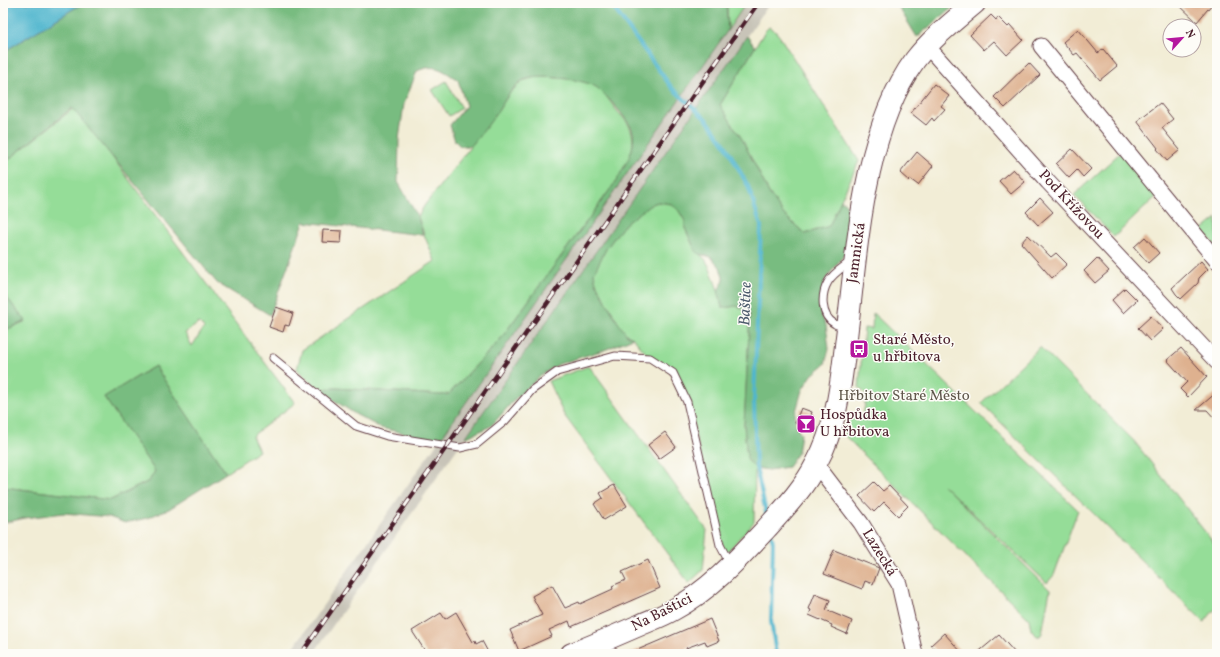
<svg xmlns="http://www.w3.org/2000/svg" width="1220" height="657" viewBox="0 0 1220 657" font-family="Vollkorn,serif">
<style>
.industrial{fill:#c8c4b8}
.green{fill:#95dd98;stroke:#707e62;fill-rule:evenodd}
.forest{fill:#78bc80;stroke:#616e56}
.water{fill:#4fb6ce;stroke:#4c6a7c}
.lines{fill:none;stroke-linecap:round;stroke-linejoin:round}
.stream{stroke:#4fb6ce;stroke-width:4}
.building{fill:#deb18f}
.service-casing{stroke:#633e45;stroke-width:9}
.minor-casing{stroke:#633e45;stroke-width:17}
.secondary-casing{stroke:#633e45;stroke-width:23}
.service{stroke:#fff;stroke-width:7}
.minor{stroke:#fff;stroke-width:15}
.secondary{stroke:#fff;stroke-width:21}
.rail-casing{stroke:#4a1f2b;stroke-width:4.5}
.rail{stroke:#fdfcf7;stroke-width:3;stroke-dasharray:9;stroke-linecap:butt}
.labels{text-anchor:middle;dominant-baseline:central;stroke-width:3;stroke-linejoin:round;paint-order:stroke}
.street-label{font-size:15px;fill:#4a1f2b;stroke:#fdfcf7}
.poi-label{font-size:15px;fill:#4a1f2b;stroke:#fdfcf7;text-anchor:start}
.park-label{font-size:15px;fill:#60584c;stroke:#fdfcf7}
.water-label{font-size:16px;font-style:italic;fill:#4c5b6c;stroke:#fdfcf7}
</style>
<rect width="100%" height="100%" fill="#fdfcf7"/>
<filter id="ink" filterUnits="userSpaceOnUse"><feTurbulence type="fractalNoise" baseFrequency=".025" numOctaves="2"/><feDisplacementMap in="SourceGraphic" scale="8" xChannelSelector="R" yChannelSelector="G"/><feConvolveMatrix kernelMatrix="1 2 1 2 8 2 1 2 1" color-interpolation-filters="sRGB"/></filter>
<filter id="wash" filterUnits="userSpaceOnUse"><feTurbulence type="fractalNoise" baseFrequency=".012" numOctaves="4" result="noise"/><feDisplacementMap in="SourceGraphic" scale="16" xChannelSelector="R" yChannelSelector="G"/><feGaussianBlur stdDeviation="0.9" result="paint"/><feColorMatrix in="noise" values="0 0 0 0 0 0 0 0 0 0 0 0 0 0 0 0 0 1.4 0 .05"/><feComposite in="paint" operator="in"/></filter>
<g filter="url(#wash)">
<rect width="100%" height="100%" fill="#f2edd6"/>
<path class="industrial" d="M746 3H770L313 654H289Z"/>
<path class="green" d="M726 3H746L728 30 727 4Z
M769 27 776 32 780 37 859 161 829 226 805 234 784 215 769 193 742 139 720 105 765 31Z
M536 77C550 77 587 79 598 88 607 95 611 104 618 112 630 124 635 132 632 150 631 158 621 172 617 180L499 341 449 394 441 395 336 388 317 389 297 369 302 350 435 261 425 237 418 217 424 206 496 114 509 94 522 81Z
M446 81 462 108 449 116 432 90Z
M75 107 295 403 252 436 259 451 226 473 155 366 104 397 155 471 149 481 111 500 3 487V331L26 321 3 293V164ZM199 323 204 328 192 346 185 333Z
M1122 151 1159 194 1114 237 1074 195Z
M658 202 672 204 679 211 685 221V228L695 250 705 259 709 266 718 290 722 308 737 306 750 313 744 426 747 459 755 468 754 522 725 554 687 402 673 373 650 358 633 338 627 335 621 328 596 283 594 273 598 263 606 249 617 234 626 223 637 214 652 204Z
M1217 218V248L1202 230Z
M873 313 1078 510 1054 575 1047 583 943 485 1050 590 1042 633 1040 636H1037L1031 630 1029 619 845 436V433L848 421 856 417 863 418 866 394 859 388 864 328 872 329Z
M1040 347 1134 441 1217 547V607L1204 622 981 403Z
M589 366 707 530 703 570 689 583 564 415 548 381Z"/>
<path class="forest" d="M83 3H726L728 30 439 441 381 428 355 414 317 389 336 388 441 395 449 394 499 341 617 180C625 164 638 147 632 129 629 121 603 91 596 87 584 79 535 73 522 81 510 88 503 105 495 115 488 126 479 136 471 146H460L455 141 450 125 466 106 458 80C442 70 436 63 417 71L404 104 399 139 398 182 418 217 423 235 304 222 270 315 217 283 72 108 3 164V52Z
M896 3H958L917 37Z
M747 36 755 47 720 105 742 139 769 193 784 215 805 234 829 226 841 200 845 203 853 217 850 247 825 280 821 304V315L826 325 829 349 825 364 812 375 802 390 795 415 797 427 801 434 798 453 788 467 769 470 755 468 747 459 744 425 750 313 737 306 722 308 718 290 724 281 720 267 711 257 699 254 695 250 685 228V221L679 211 672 204 658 202 652 204 626 223 617 234 606 249 594 273 596 283 617 321 627 335 633 338 607 349 559 364 543 374 517 397 491 426 465 438Z
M3 293 26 321 3 331Z
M155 366 226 473 169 509 147 518 125 523 109 517 64 513 25 518 3 523V487L111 500 149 481 155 471 104 397Z"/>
<path class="water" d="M3 3H83L3 52Z"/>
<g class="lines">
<path class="stream" d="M610 3 672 88 707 120 726 146 748 186 761 226 754 400 756 467 767 517
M771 533 773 542 771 621 776 654"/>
</g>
<g id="blocks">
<path class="building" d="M1177 3H1213L1197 22Z
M991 15 996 20 998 17 1008 27 1010 25 1023 40 1007 55 994 41 984 50 970 35Z
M1078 29 1098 53 1103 49 1117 66 1100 80 1077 53 1074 55 1063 42Z
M1029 63 1040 75 1005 108 994 97Z
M934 84 949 96 941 106 945 109 934 121 932 118 926 125 911 113Z
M1160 103 1173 119 1162 128 1180 150 1167 161 1157 149 1158 148 1137 121Z
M1072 149 1091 169 1083 177 1077 170 1069 178 1056 164Z
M917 152 933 166 918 185 910 179 909 181 900 173Z
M1013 169 1025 182 1011 194 999 181Z
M1040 198 1053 212 1038 225 1026 212Z
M323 230 342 231 341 243 322 242Z
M1028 235 1051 257 1056 253 1067 264 1052 278 1021 243Z
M1145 237 1159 253 1148 263 1134 247Z
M1097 258 1109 271 1095 283 1084 271Z
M1201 261 1208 269 1199 278 1198 283 1181 299 1176 294 1172 288Z
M1125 288 1137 300 1123 313 1112 300Z
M276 307 293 313 289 326 285 325 283 332 269 327Z
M1151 316 1163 329 1150 341 1138 328Z
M1181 348 1207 377 1188 397 1180 389 1187 382 1167 360Z
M1217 392V421L1207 410H1196Z
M801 408 812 412 811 415 813 416 808 429 795 423Z
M665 432 676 447 659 459 648 445Z
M874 482 883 491 889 486 908 506 898 516 884 502 874 512 859 496Z
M614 485 627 506 604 520 594 504 603 498 600 493Z
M834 550 879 568 873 584 865 581 862 589 824 574Z
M648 560 660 588 571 627 569 621 549 630 552 636 519 651 510 630 542 615 532 596 552 585 565 608 579 602 580 604 613 589 612 586 626 580 622 572Z
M815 594 830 600 826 610 852 621 847 634 831 627 832 625 809 615 811 610 809 609Z
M456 612 473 642 475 641 476 644 482 641 489 654H427L412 631 441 613 445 619Z
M710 619 719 641 707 646 705 641 686 648 687 650 679 654H628Z
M944 633 963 654H939L931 645Z
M999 635 1016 654H976Z"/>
</g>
</g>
<g filter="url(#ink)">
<use href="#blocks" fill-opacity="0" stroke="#633e45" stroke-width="1"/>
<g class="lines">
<defs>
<path id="service" d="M847 326C843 326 838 326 835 324 820 316 821 294 828 282 833 273 844 267 851 261
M273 358 356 426 387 436 460 448 477 444 505 421 532 390 557 372 615 356 650 358 673 373 687 402 720 545 730 564"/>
<path id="minor" d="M927 46 1048 182 1217 362
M1041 46 1217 261
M816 464 861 523 899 584 915 654"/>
<path id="secondary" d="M571 654C594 645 617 635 640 625 651 620 663 616 673 610 710 590 738 559 766 529 784 509 804 488 816 464 837 426 841 383 846 341 857 253 862 133 915 60 932 38 954 21 975 3"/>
</defs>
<use href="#service" class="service-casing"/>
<use href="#minor" class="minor-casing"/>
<use href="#secondary" class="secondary-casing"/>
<use href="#service" class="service"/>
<use href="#minor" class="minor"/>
<use href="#secondary" class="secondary"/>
<defs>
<path id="rail" d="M301 654 758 3"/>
</defs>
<use href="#rail" class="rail-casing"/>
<use href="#rail" class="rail"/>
</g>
</g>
<defs>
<symbol id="bus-square" viewBox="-11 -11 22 22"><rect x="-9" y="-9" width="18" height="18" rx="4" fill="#b5179e" stroke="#fdfcf7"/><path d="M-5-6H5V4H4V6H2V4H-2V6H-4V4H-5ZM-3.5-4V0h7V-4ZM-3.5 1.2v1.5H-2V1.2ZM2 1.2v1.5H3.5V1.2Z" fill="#fff"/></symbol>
<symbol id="bar-square" viewBox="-11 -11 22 22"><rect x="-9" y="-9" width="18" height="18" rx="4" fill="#b5179e" stroke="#fdfcf7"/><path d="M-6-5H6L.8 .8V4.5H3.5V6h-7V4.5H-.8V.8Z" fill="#fff"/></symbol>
</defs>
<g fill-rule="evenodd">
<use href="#bus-square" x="848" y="338" width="22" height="22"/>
<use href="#bar-square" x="795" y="413" width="22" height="22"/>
</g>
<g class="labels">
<g class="street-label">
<text transform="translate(1071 205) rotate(47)">Pod Křížovou</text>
<text transform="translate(857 253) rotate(-82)">Jamnická</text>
<text transform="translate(879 553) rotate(58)">Lazecká</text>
<text transform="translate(662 613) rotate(-27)">Na Baštici</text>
</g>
<g class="poi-label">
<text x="873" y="340">Staré Město,<tspan x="873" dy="17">u hřbitova</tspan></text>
<text x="820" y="415">Hospůdka<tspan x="820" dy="17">U hřbitova</tspan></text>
</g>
<g class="park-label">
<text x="904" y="396">Hřbitov Staré Město</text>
</g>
<g class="water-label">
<text transform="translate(746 304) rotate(-88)">Baštice</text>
</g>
</g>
<rect width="1220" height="657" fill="none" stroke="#fdfcf7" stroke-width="16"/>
<g transform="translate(1182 38) rotate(63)"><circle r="19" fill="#fdfcf7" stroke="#b5a4a5"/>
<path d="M0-3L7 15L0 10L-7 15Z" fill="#b5179e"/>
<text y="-6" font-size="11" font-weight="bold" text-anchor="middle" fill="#4a1f2b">N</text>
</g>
</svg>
